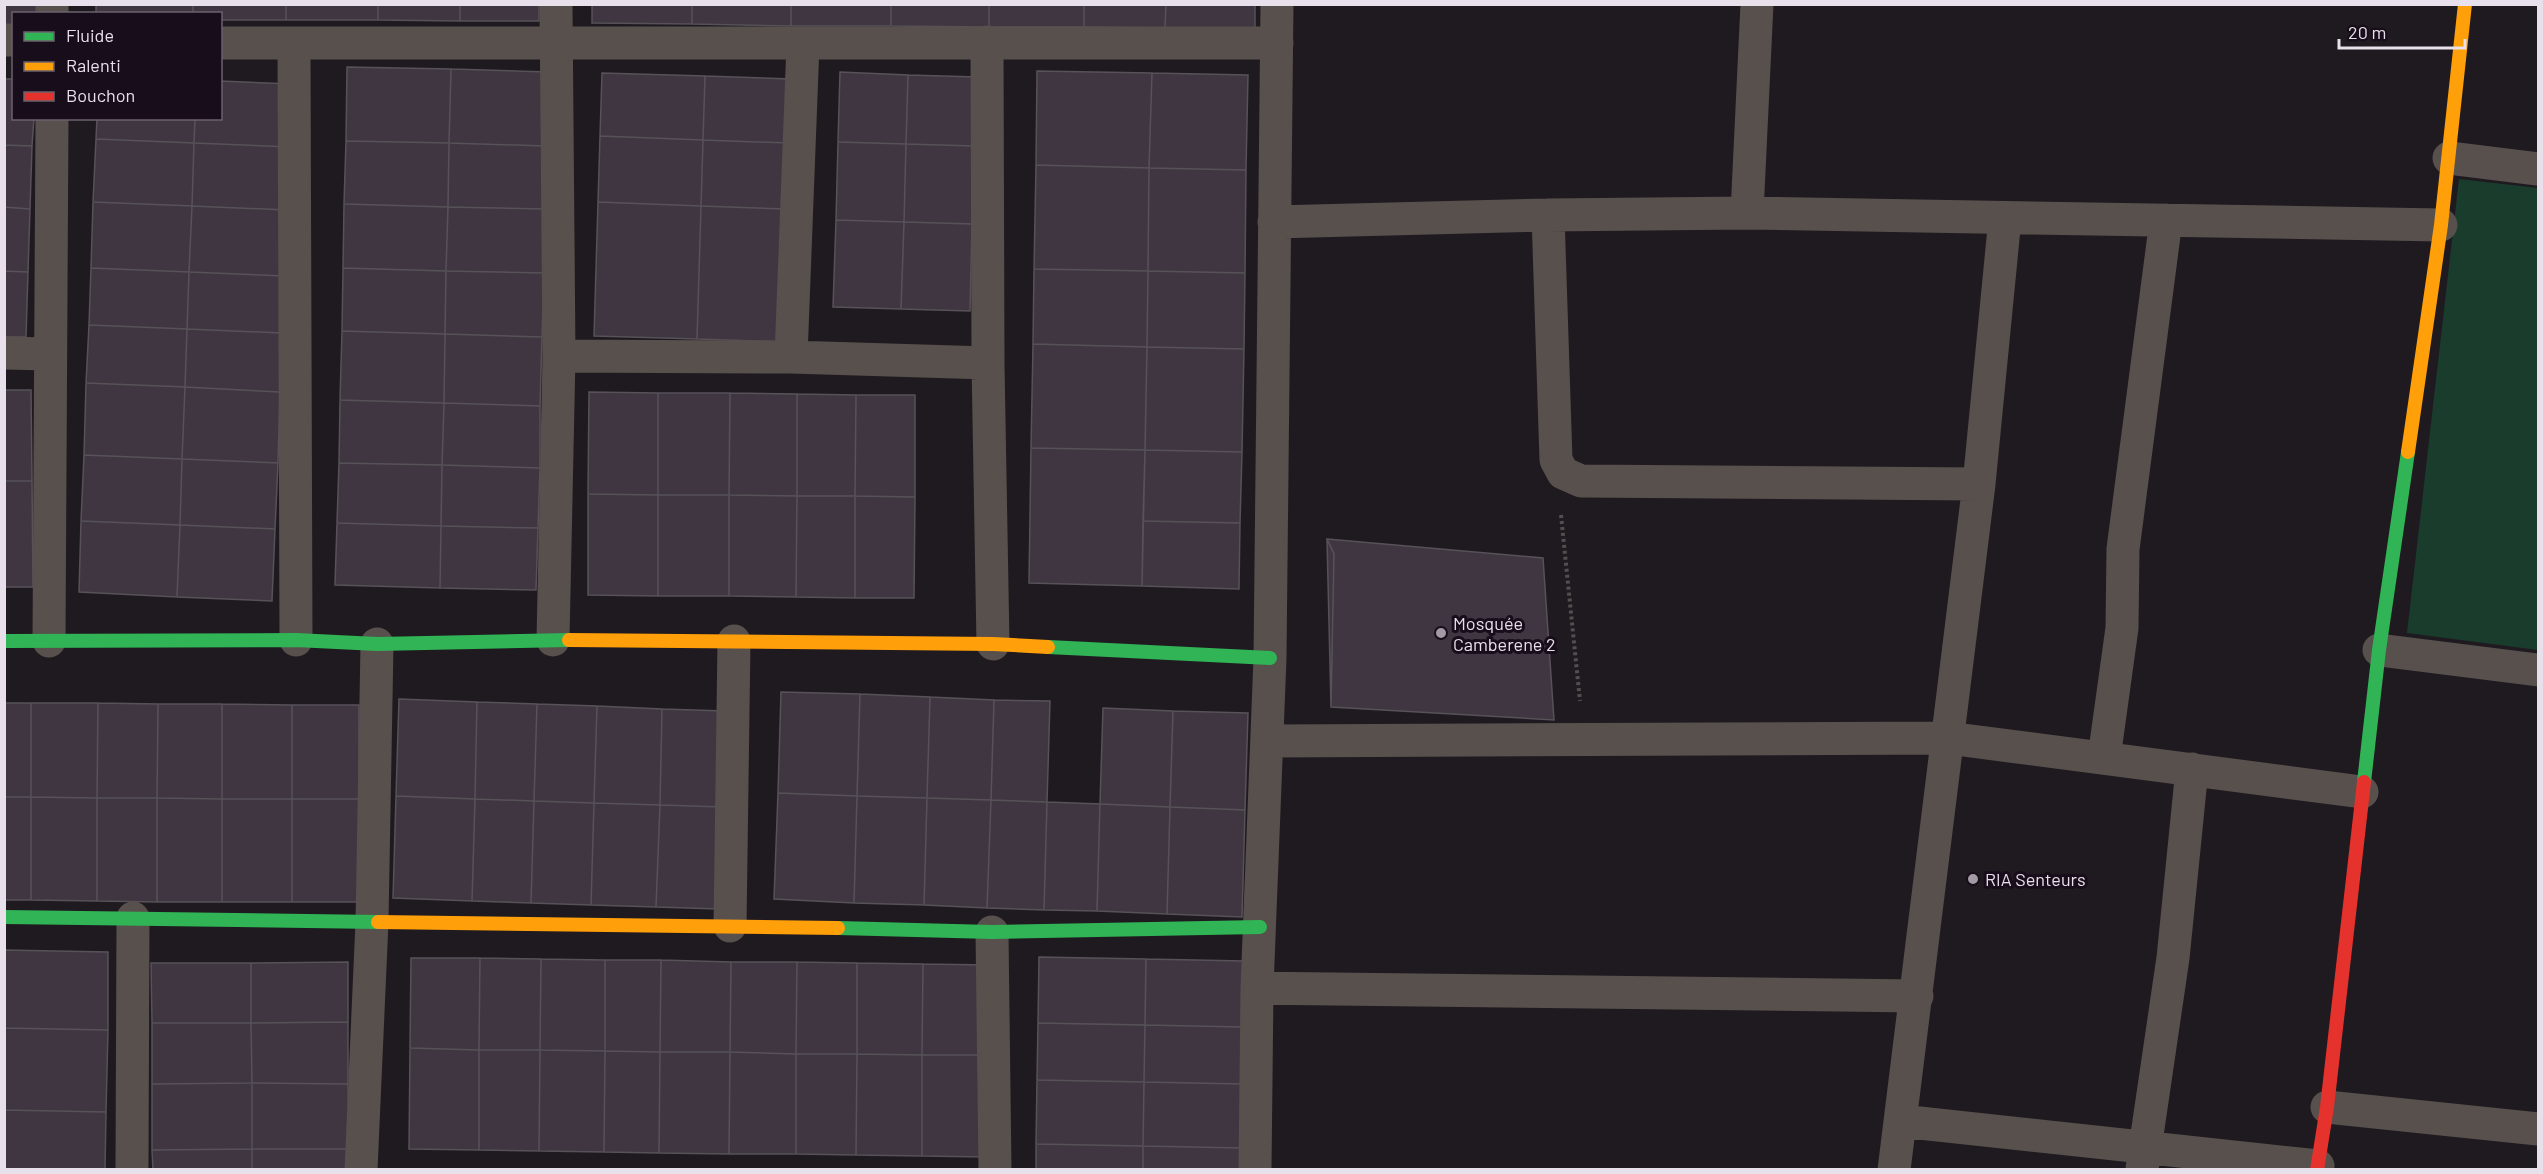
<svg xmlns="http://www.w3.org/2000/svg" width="2543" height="1174" viewBox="0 0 2543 1174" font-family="Barlow,sans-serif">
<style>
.green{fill:#193c2c}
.building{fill:#3f3641;stroke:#575258;stroke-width:1.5}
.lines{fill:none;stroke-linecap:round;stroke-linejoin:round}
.path{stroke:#544f4e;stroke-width:4;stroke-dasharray:3 3;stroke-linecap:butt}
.street{stroke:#57504c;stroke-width:33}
.fast{stroke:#30b455;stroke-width:14}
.slow{stroke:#ff9f0a;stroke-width:14}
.jam{stroke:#e5322d;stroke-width:14}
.poi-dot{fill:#a29ba3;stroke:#180d1a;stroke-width:2}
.labels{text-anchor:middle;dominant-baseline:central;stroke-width:6;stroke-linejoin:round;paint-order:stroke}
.poi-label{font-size:18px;fill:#e8e0ea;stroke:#180d1a;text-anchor:start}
</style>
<rect width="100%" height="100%" fill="#1f1a20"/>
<path class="green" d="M2459 179 2538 188V650L2407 633Z"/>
<path class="building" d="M4 4H42V14H14V27H4Z
M96 4H193V14H96Z
M193 4H286V20H220V14H193Z
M286 4H378V20H286Z
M378 4H460V21L378 20Z
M460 4H539V21H460Z
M592 4H692V24L592 23Z
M692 4H791V26L692 24Z
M791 4H891V26H791Z
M891 4H989V27L891 26Z
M989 4H1084V27H989Z
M1084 4H1166L1165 28 1084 27Z
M1166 4H1255V29L1165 28Z
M347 67 451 69 449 143 346 141Z
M451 69 548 72 546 146 449 143Z
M1037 71 1152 73 1149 168 1036 165Z
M840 72 908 75 906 144 838 142Z
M602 73 705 76 703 140 600 136Z
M1152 73 1248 75 1246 170 1149 168Z
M908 75 977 77 974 146 906 144Z
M705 76 790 79 788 143 703 140Z
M4 79H14V118H34L32 146 4 145Z
M220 81 292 84 290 147 194 143 195 118H220Z
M97 118H195L194 143 96 139Z
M600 136 703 140 701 206 598 202Z
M96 139 194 143 192 206 93 202Z
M703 140 788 143 786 209 701 206Z
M346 141 449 143 448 207 344 204Z
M838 142 906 144 904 222 836 220Z
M194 143 290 147 287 210 192 206Z
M449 143 546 146 545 209 448 207Z
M906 144 974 146 972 224 904 222Z
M4 145 32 146 30 209 4 207Z
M1036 165 1149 168 1148 271 1034 269Z
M1149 168 1246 170 1245 273 1148 271Z
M93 202 192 206 189 272 91 268Z
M598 202 701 206 697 339 594 336Z
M344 204 448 207 446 271 343 268Z
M192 206 287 210 284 276 189 272Z
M701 206 786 209 782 342 697 339Z
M4 207 30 209 28 272 4 271Z
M448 207 545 209 544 273 446 271Z
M836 220 904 222 901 309 833 307Z
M904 222 972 224 970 311 901 309Z
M91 268 189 272 187 329 89 325Z
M343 268 446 271 445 334 342 331Z
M1034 269 1148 271 1147 347 1033 344Z
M4 271 28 272 26 337H4Z
M446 271 544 273 542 337 445 334Z
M1148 271 1245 273 1244 349 1147 347Z
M189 272 284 276 282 333 187 329Z
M89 325 187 329 185 387 86 383Z
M187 329 282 333 280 392 185 387Z
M342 331 445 334 444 403 340 400Z
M445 334 542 337 540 406 444 403Z
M1033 344 1147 347 1145 450 1031 448Z
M1147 347 1244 349 1242 452 1145 450Z
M86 383 185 387 182 459 84 455Z
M185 387 280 392 278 463 182 459Z
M4 390H31L32 481H4Z
M589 392 658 393V495L588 494Z
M658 393H730L729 495H658Z
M730 393 797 394V496L729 495Z
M797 394 856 395 855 496H797Z
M856 395H915V497L855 496Z
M340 400 444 403 442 465 339 463Z
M444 403 540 406V468L442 465Z
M1031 448 1145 450 1142 586 1029 583Z
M1145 450 1242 452 1240 523 1143 521Z
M84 455 182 459 180 525 81 521Z
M182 459 278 463 275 529 180 525Z
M339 463 442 465 441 526 337 523Z
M442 465 540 468 538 528 441 526Z
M4 481H32L33 587H4Z
M588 494 658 495V596L588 595Z
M658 495H729V596H658Z
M729 495 797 496 796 597 729 596Z
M797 496H855V598L796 597Z
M855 496 915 497 914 598H855Z
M81 521 180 525 177 597 79 592Z
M1143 521 1240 523 1239 589 1142 586Z
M337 523 441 526 440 588 335 585Z
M180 525 275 529 272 601 177 597Z
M441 526 538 528 536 590 440 588Z
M1327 539 1543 558 1554 720 1331 707 1334 554Z
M1327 539 1543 558 1554 720 1331 707Z
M781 692 860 694 857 796 778 793Z
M860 694 930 697 927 798 857 796Z
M930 697 994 700 991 800 927 798Z
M399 699 477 702 475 799 396 796Z
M994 700 1050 701 1047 802 991 800Z
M477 702 537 704 534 801 475 799Z
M4 703H31V797H4Z
M31 703H98L97 798 31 797Z
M98 703 158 704 157 798H97Z
M158 704H222V799L157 798Z
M222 704 292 705V799H222Z
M537 704 597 706 594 803 534 801Z
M292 705H359V799H292Z
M597 706 662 709 660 805 594 803Z
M1103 708 1173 711 1170 807 1100 804Z
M662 709 725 711 722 807 660 805Z
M1173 711 1248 713 1245 810 1170 807Z
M778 793 857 796 854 903 774 899Z
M396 796 475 799 472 901 393 898Z
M857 796 927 798 924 905 854 903Z
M4 797H31V900H4Z
M31 797 97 798V901L31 900Z
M97 798H157V902L97 901Z
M157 798 222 799V902H157Z
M927 798 991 800 987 908 924 905Z
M222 799H292V902H222Z
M292 799H359V902H292Z
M475 799 534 801 531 903 472 901Z
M991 800 1047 802 1044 910 987 908Z
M534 801 594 803 591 905 531 903Z
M1047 802 1100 804 1097 911 1044 910Z
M594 803 660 805 656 907 591 905Z
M1100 804 1170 807 1167 914 1097 911Z
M660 805 722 807 719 909 656 907Z
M1170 807 1245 810 1242 917 1167 914Z
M4 950 108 952V1030L4 1028Z
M1039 957 1146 959 1145 1025 1038 1023Z
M411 958H480L479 1050 410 1048Z
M480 958 541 959 540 1050H479Z
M541 959 605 960V1051L540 1050Z
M1146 959 1244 961 1243 1027 1145 1025Z
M605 960H661L660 1052 605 1051Z
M661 960 731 962 730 1052H660Z
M348 962V1022L251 1023V963Z
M731 962H797L796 1054 730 1052Z
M797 962 857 963V1054H796Z
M151 963H251V1023H152Z
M857 963 923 964 922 1055 857 1054Z
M923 964 988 965 987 1055H922Z
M348 1022V1084L252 1083 251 1023Z
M152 1023H251L252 1083 152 1084Z
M1038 1023 1145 1025 1144 1082 1037 1080Z
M1145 1025 1243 1027 1242 1084 1144 1082Z
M4 1028 108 1030 106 1112 4 1110Z
M410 1048 479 1050V1150L409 1149Z
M479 1050H540L539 1151 479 1150Z
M540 1050 605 1051 604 1152 539 1151Z
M605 1051 660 1052 659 1153 604 1152Z
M660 1052H730L729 1154 659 1153Z
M730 1052 796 1054V1154H729Z
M796 1054H857L856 1155 796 1154Z
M857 1054 922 1055V1156L856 1155Z
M922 1055H987L986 1157 922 1156Z
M1037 1080 1144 1082 1143 1146 1036 1144Z
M1144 1082 1242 1084 1241 1148 1143 1146Z
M252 1083 348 1084 349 1149H252Z
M252 1083V1149L152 1150V1084Z
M4 1110 106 1112 105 1170H4Z
M1036 1144 1143 1146V1170H1036Z
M1143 1146 1241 1148V1170H1143Z
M252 1149H349V1170H252Z
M252 1149V1170H153L152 1150Z"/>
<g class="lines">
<path class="path" d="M1561 515 1580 701"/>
<path class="street" d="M52 14V4
M4 40H14
M987 42 988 363 993 644
M220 43H1277
M294 44 296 640
M2449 158 2538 169
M1747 213 1757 4
M1548 215 1556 460 1563 473 1581 481 1979 484
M1274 222 1548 215 1747 213 2441 225
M4 353 50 354
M559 356 791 357 988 363
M791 357 803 44
M553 640 559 356 556 4
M49 641 52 118
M2379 650 2538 670
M1268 741 1948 738 2362 792
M2104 758 2122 628 2123 549 2166 220
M730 926 734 641
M992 932 995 1170
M1257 988 1917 996
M2327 1107 2538 1129
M1901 1121 2318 1166
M2142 1169 2173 958 2192 769
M132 1170 133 918
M361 1170 372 922 377 644
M1255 1170 1257 988 1270 658 1277 4
M1894 1170 1979 484 2005 218"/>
<path class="fast" d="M4 641 296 640 377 644 569 640
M1048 647 1270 658
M2364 782 2379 650 2408 452
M4 917 378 922
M838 928 992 932 1260 927"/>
<path class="slow" d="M2408 452 2441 225 2465 4
M569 640 993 644 1048 647
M378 922 838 928"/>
<path class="jam" d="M2317 1170 2327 1107 2364 782"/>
</g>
<g class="poi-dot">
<circle cx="1441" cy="633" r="6"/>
<circle cx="1973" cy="879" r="6"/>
</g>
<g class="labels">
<g class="poi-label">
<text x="1453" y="623">Mosquée<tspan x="1453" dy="21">Camberene 2</tspan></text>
<text x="1985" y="879">RIA Senteurs</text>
</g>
</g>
<rect width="2543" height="1174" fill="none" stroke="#e8e0ea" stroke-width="12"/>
<rect x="12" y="12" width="210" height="108" fill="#180d1a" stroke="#6b616d" stroke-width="1.5"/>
<rect x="24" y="32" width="30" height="9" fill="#30b455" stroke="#6b616d" stroke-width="1.5"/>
<text x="66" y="42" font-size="18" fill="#e8e0ea">Fluide</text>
<rect x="24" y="62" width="30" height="9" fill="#ff9f0a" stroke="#6b616d" stroke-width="1.5"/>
<text x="66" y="72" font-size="18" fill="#e8e0ea">Ralenti</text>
<rect x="24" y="92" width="30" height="9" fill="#e5322d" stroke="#6b616d" stroke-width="1.5"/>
<text x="66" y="102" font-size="18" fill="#e8e0ea">Bouchon</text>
<path d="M2339 39v9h126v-9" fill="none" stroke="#e8e0ea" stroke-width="3"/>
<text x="2348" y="39" font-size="18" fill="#e8e0ea" stroke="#180d1a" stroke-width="4.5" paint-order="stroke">20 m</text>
</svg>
